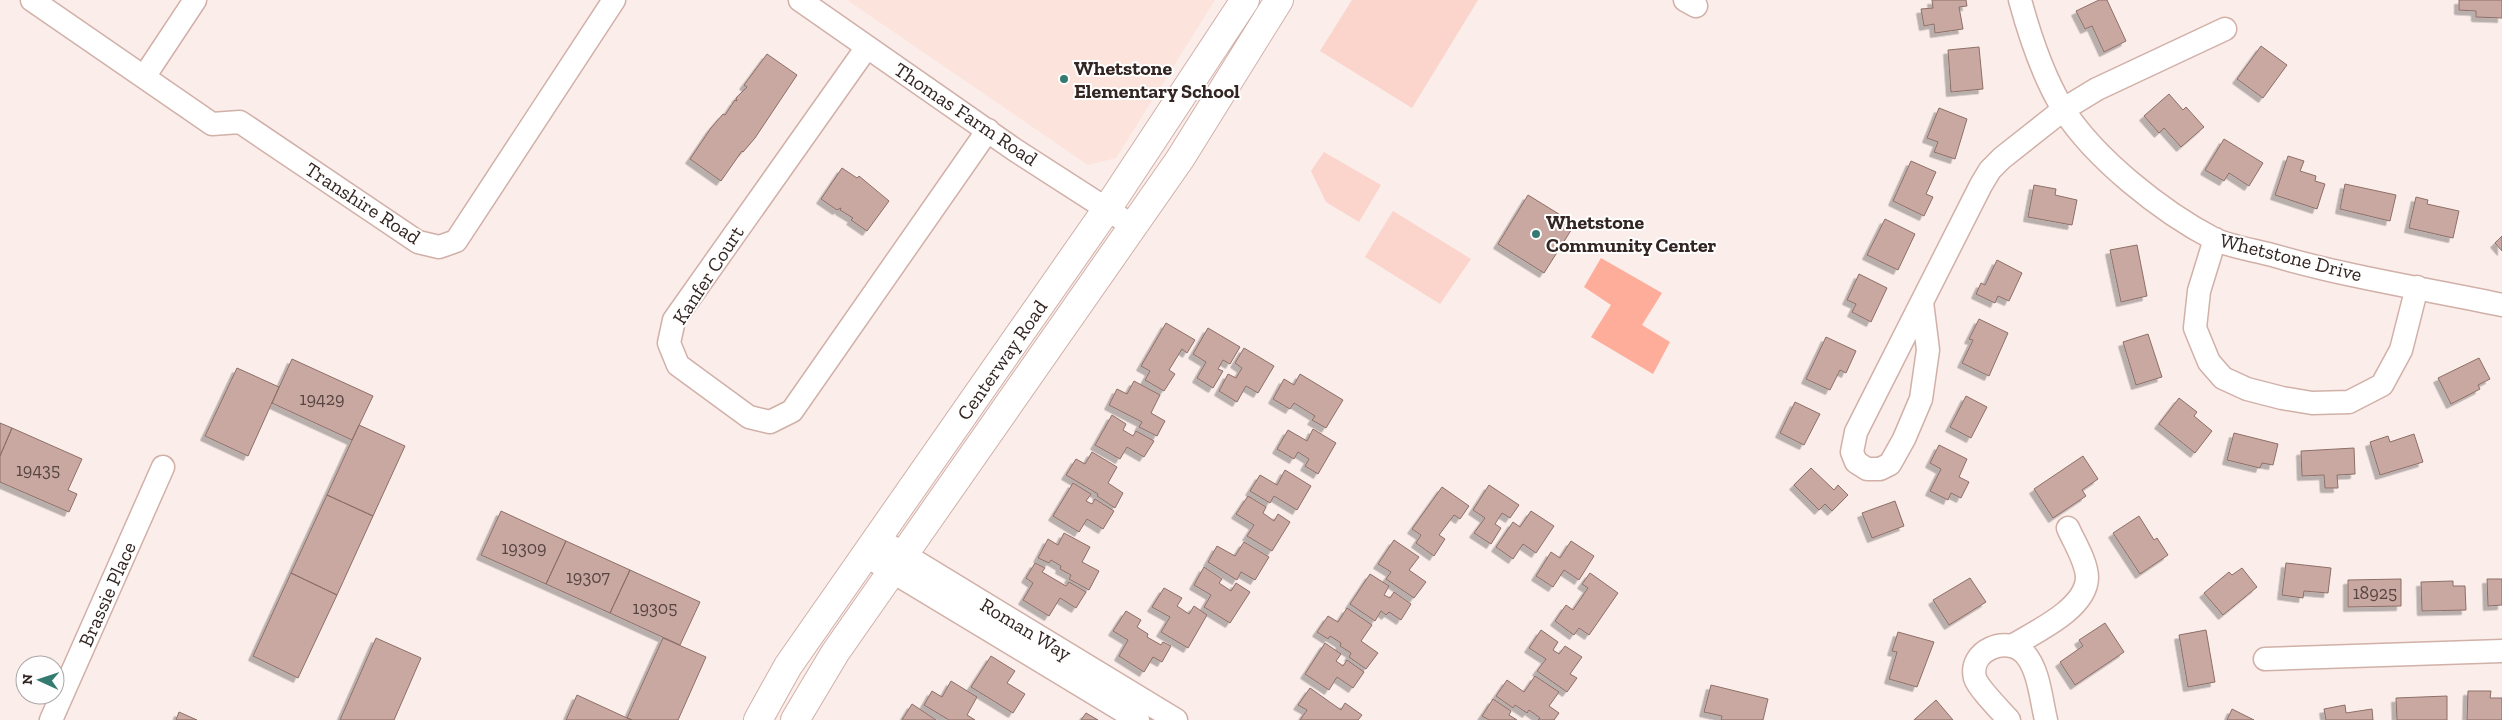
<svg xmlns="http://www.w3.org/2000/svg" width="2502" height="720" viewBox="0 0 2502 720" font-family="'Zilla Slab',serif">
<style>
.built{fill:#fce3dc}
.green{fill:#fbd4cb}
.water{fill:#fead9a}
.building{fill:#c8a8a0;stroke:#8d6f68;filter:url(#shadow)}
.lines{fill:none;stroke-linecap:round;stroke-linejoin:round}
.street-casing{stroke:#d1b0a8;stroke-width:25}
.secondary-casing{stroke:#d1b0a8;stroke-width:30}
.street{stroke:#fff;stroke-width:22}
.secondary{stroke:#fff;stroke-width:28}
.poi-dot{fill:#347a71;stroke:#fefefe;stroke-width:2}
.labels{text-anchor:middle;dominant-baseline:central;stroke-width:4;stroke-linejoin:round;paint-order:stroke}
.number-label{font-size:18px;fill:#584642}
.poi-label{font-size:20px;font-weight:bold;fill:#322522;stroke:#fefefe;text-anchor:start}
.street-label{font-size:20px;fill:#322522;stroke:#fefefe}
</style>
<defs>
<filter id="shadow"><feDropShadow dx="-4.5" dy="4.5" stdDeviation="0" flood-color="#0004"/></filter>
</defs>
<rect width="100%" height="100%" fill="#fbedea"/>
<path class="built" d="M847 0H1215L1116 158 1088 165Z"/>
<path class="green" d="M1352 0H1478L1412 108 1320 51Z
M1324 152 1381 185 1359 222 1326 202 1311 171Z
M1393 211 1471 259 1440 304 1365 257Z"/>
<path class="water" d="M1601 258 1662 293 1642 325 1670 342 1653 374 1591 337 1611 305 1584 287Z"/>
<path class="building" d="M1932 0H1966L1967 6 1959 7 1963 29 1935 33 1934 24 1924 26 1921 9 1933 8Z
M2099 0H2107L2126 41 2104 52 2092 26 2085 29 2076 11Z
M2459 0H2502V18L2476 17V11L2459 10Z
M2261 46 2287 65 2263 98 2237 79Z
M1979 47 1983 89 1951 92 1948 50Z
M767 54 797 75 755 138 743 152 742 151 721 181 690 159 711 128 723 114 725 115 735 100 737 101 736 98 747 87 744 85Z
M2169 94 2183 110 2186 107 2204 127 2181 147 2164 128 2159 133 2144 116Z
M1939 108 1967 119 1955 159 1934 152 1938 142 1927 138Z
M2224 139 2263 163 2249 186 2229 173 2224 181 2205 170Z
M2288 156 2304 161 2300 171 2316 176 2315 181 2325 184 2317 209 2275 195Z
M1911 161 1936 172 1926 194 1933 197 1924 216 1893 201Z
M842 168 857 178 859 176 889 201 867 231 851 220 853 218 840 210 841 208 837 210 821 199Z
M2345 184 2396 195 2390 221 2340 209Z
M2034 185 2056 189 2055 195 2077 200 2072 225 2028 217Z
M1528 195 1575 224 1544 273 1498 244Z
M2416 197 2428 200 2427 204 2459 211 2453 238 2409 228Z
M1885 219 1915 234 1898 270 1867 255Z
M2502 236V251L2495 243Z
M2137 245 2147 296 2121 302 2110 250Z
M1997 260 2022 273 2009 301 1998 296 1995 303 1976 294 1981 283 1985 285Z
M1859 274 1887 288 1871 322 1852 312 1856 304 1847 300Z
M1979 319 2008 333 1989 376 1962 363 1973 340 1969 339Z
M1166 323 1195 340 1187 353 1182 349 1169 370 1175 374 1164 391 1145 380 1150 371 1141 366Z
M1208 328 1240 347 1230 364 1223 360 1218 369 1223 371 1213 388 1197 378 1206 362 1193 354Z
M2148 334 2162 377 2136 385 2123 342Z
M1826 337 1856 351 1846 373 1840 370 1830 390 1806 379Z
M1244 348 1274 366 1258 393 1246 386 1237 402 1219 391 1228 374 1236 378 1242 368 1235 363Z
M2479 358 2490 379 2478 385 2480 389 2451 404 2438 378Z
M292 359 373 396 352 440 272 403Z
M237 368 279 387 248 456 205 436Z
M1300 374 1343 400 1326 428 1312 420 1315 416 1294 403 1290 409 1273 399 1284 379 1294 385Z
M1134 381 1160 395 1151 413 1165 421 1157 436 1139 427 1142 422 1109 405 1117 389 1127 394Z
M1966 396 1987 407 1971 438 1950 427Z
M2179 398 2197 412 2194 416 2212 431 2195 453 2159 424Z
M1795 402 1820 414 1804 445 1780 433Z
M1112 415 1126 424 1123 430 1133 436 1136 431 1154 441 1144 457 1127 447 1120 459 1095 445Z
M0 423 12 428 0 456Z
M359 425 405 446 373 516 327 495Z
M12 428 82 459 68 490 77 494 69 512 0 482V456Z
M1313 429 1336 443 1318 474 1305 466 1309 459 1298 452 1294 459 1277 449 1288 430 1307 441Z
M2234 433 2278 444 2273 465 2262 463 2260 468 2227 460Z
M2414 434 2423 462 2380 475 2370 442 2388 436 2390 442Z
M1939 445 1967 459 1959 477 1969 482 1961 498 1951 493 1948 500 1930 491 1941 469 1930 463Z
M2354 448 2355 474 2337 475 2338 488H2325L2324 475 2302 476 2301 451Z
M1092 452 1117 467 1108 483 1123 493 1115 508 1097 496 1098 494 1066 475 1076 459 1085 464Z
M2083 456 2098 479 2082 490 2086 496 2053 518 2034 489Z
M1811 468 1834 490 1838 485 1848 495 1832 511 1825 504 1819 510 1794 485Z
M1285 470 1311 486 1297 510 1274 496 1270 503 1250 491 1260 475 1277 485Z
M1073 483 1091 494 1086 501 1092 504 1095 499 1114 511 1103 529 1087 519 1079 532 1053 516Z
M1489 485 1519 505 1510 518 1502 513 1495 524 1501 528 1491 544 1474 533 1485 518 1473 510Z
M1442 487 1469 506 1460 519 1454 515 1439 535 1445 539 1434 556 1416 543 1421 535 1412 529Z
M327 495 373 516 337 595 291 573Z
M1248 496 1266 507 1263 513 1274 521 1278 514 1290 522 1272 551 1247 536 1254 525 1236 514Z
M1895 501 1904 526 1872 538 1862 513Z
M501 511 566 541 546 584 481 555Z
M1531 511 1554 526 1536 553 1523 544 1513 559 1496 547 1513 522 1520 527Z
M2139 516 2154 540 2157 538 2168 555 2140 574 2113 533Z
M1064 533 1090 547 1082 562 1099 571 1089 590 1069 579 1071 575 1060 569 1061 566 1051 560 1049 563 1038 558 1048 539 1058 545Z
M1394 540 1419 557 1409 570 1426 582 1414 598 1386 579 1391 572 1378 564Z
M566 541 630 570 610 613 546 584Z
M1571 541 1594 556 1579 580 1564 570 1553 587 1536 576 1551 552 1560 558Z
M1244 542 1269 557 1255 580 1241 572 1237 580 1208 562 1217 546 1235 556Z
M1035 563 1045 568 1042 572 1066 586 1069 582 1086 592 1076 608 1060 598 1049 616 1023 600 1033 583 1026 578Z
M2286 563 2331 568 2328 593 2304 591 2303 598 2282 595Z
M1204 567 1222 579 1219 583 1231 591 1236 583 1250 592 1230 623 1204 607 1211 595 1194 585Z
M2242 568 2257 587 2223 615 2204 593 2229 572 2232 575Z
M630 570 700 602 680 645 610 613Z
M291 573 337 595 298 678 253 656Z
M1590 573 1618 593 1589 635 1579 628 1574 635 1555 621 1566 605 1573 610 1588 588 1582 584Z
M1370 574 1389 586 1384 595 1390 598 1394 592 1411 604 1401 620 1389 612 1386 615 1381 611 1375 621 1350 604Z
M1970 578 1986 602 1949 625 1933 600Z
M2401 579V606L2348 607V580Z
M2487 579H2502V605L2488 606Z
M2453 581V586H2465L2466 610 2422 611 2421 582Z
M1164 588 1182 598 1177 606 1189 614 1194 606 1207 615 1188 648 1161 632 1170 617 1152 607Z
M1347 608 1372 625 1361 641 1378 653 1366 669 1349 657 1351 653 1340 646 1341 643 1330 636 1328 639 1317 632 1328 616 1338 622Z
M1126 611 1141 620 1137 627 1148 634 1147 637 1161 645 1163 642 1171 646 1162 662 1153 657 1144 672 1119 656 1128 640 1113 631Z
M2105 623 2124 652 2075 685 2060 662 2083 646 2079 640Z
M1541 630 1558 642 1553 650 1559 654 1565 646 1582 657 1570 674 1577 678 1567 692 1537 671 1546 659 1529 648Z
M2206 630 2215 682 2188 687 2179 635Z
M1898 632 1934 642 1917 687 1889 679 1897 652 1892 651Z
M376 638 421 658 394 720H340Z
M663 638 706 657 678 720H632L627 718Z
M1325 643 1341 654 1336 661 1343 666 1347 660 1364 672 1353 688 1337 677 1329 690 1305 674Z
M991 656 1015 671 1007 683 1025 694 1013 713 971 687Z
M1535 676 1559 692 1549 706 1559 713 1554 720H1538L1540 718 1529 710 1527 713 1515 705 1513 708 1496 696 1507 680 1524 692Z
M951 681 977 697 967 715 975 720H949L924 705 932 691 942 697Z
M1711 685 1768 699 1763 720H1721L1722 716 1704 712Z
M1310 688 1341 710 1345 703 1362 715 1358 720H1300L1307 710 1298 705Z
M2468 691H2491L2490 698H2502V720H2467Z
M577 695 627 718 632 720H566Z
M2447 696V720H2397L2396 698Z
M1493 699 1511 711 1509 715 1517 720H1489L1482 716Z
M1936 700 1953 720H1914Z
M912 704 936 720H902Z
M2345 705 2346 713 2372 709 2373 720H2326L2324 709Z
M2232 709 2254 720H2227Z
M179 712 197 720H176Z
M1086 713 1098 720H1081Z"/>
<g class="lines">
<defs>
<path id="street" d="M32 0 212 124 240 122 418 242 439 247 456 241 614 0
M800 0 1015 150 1133 226
M1685 0 1696 6
M2020 0C2030 37 2043 76 2063 109 2095 159 2162 212 2214 239 2231 247 2254 250 2272 255 2347 277 2426 289 2502 305
M867 47 674 320 669 343 678 365 749 417 770 422 792 411 988 130
M144 77 195 0
M2215 239 2199 291 2195 328 2209 362 2223 378 2247 389 2282 398 2312 403 2349 402 2382 385 2401 350 2417 287
M1922 302 1928 350 1921 399 1904 439 1890 464 1880 469H1867L1856 462 1852 452 1856 432 1981 185 1990 170 2002 158 2064 109 2097 89 2225 29
M877 538 1176 720
M865 555 1138 720
M2012 646C2035 632 2086 609 2087 578 2087 562 2074 542 2068 528
M2265 659 2502 651
M51 720 163 467
M2009 720C2001 711 1978 688 1975 678 1968 651 2007 634 2025 654 2039 670 2041 699 2046 720"/>
<path id="secondary" d="M758 720 788 666 1107 209 1245 0
M795 720 835 653 1180 159 1279 0"/>
</defs>
<use href="#street" class="street-casing"/>
<use href="#secondary" class="secondary-casing"/>
<use href="#street" class="street"/>
<use href="#secondary" class="secondary"/>
</g>
<g class="poi-dot">
<circle cx="1064" cy="79" r="5"/>
<circle cx="1536" cy="234" r="5"/>
</g>
<g class="labels">
<g class="number-label">
<text x="322" y="399">19429</text>
<text x="38" y="470">19435</text>
<text x="524" y="548">19309</text>
<text x="588" y="577">19307</text>
<text x="2375" y="593">18925</text>
<text x="655" y="608">19305</text>
</g>
<g class="poi-label">
<text x="1074" y="68">Whetstone<tspan x="1074" dy="23">Elementary School</tspan></text>
<text x="1546" y="222">Whetstone<tspan x="1546" dy="23">Community Center</tspan></text>
</g>
<g class="street-label">
<text transform="translate(966 114) rotate(34)">Thomas Farm Road</text>
<text transform="translate(363 203) rotate(33)">Transhire Road</text>
<text transform="translate(2291 257) rotate(14)">Whetstone Drive</text>
<text transform="translate(708 275) rotate(-57)">Kanfer Court</text>
<text transform="translate(1002 360) rotate(-55)">Centerway Road</text>
<text transform="translate(107 594) rotate(-66)">Brassie Place</text>
<text transform="translate(1026 629) rotate(31)">Roman Way</text>
</g>
</g>
<g transform="translate(40 680) rotate(273)"><circle r="24" fill="#fefefe" stroke="#aca7a6"/>
<path d="M0-4L9 19L0 12L-9 19Z" fill="#347a71"/>
<text y="-8" font-size="14" font-weight="bold" text-anchor="middle" fill="#322522">N</text>
</g>
</svg>
